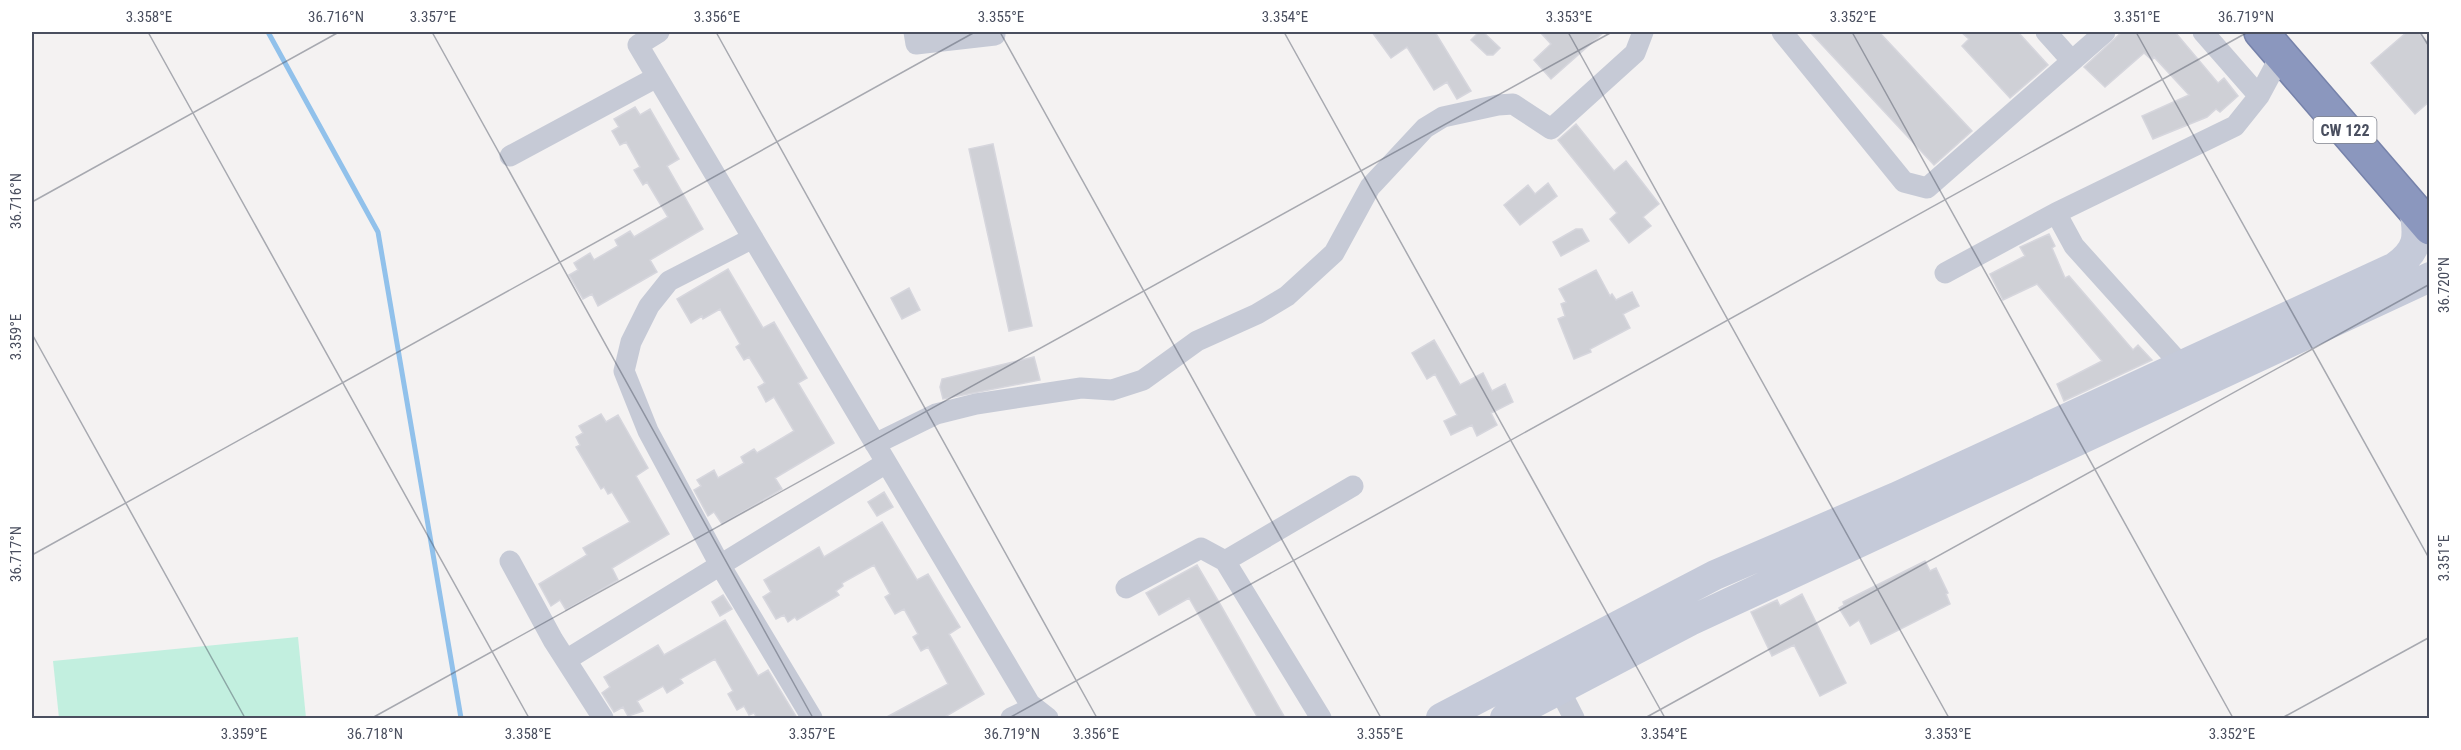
<svg xmlns="http://www.w3.org/2000/svg" width="2461" height="750" viewBox="0 0 2461 750" font-family="'Roboto Condensed',sans-serif">
<style>
.park{fill:#c2efdf}
.lines{fill:none;stroke-linecap:round;stroke-linejoin:round}
.stream{stroke:#91c1eb;stroke-width:5}
.building{fill:#cfd0d6;stroke:#d6d6dd;stroke-width:1.5}
.highway-casing{stroke:#7682aa;stroke-width:36}
.street{stroke:#c6cad6;stroke-width:21}
.secondary{stroke:#c5cad9;stroke-width:30}
.highway{stroke:#8b97be;stroke-width:33}
.ticks{fill:none;stroke:#4a4f5f;stroke-width:1.5;stroke-opacity:0.45}
.labels{text-anchor:middle;dominant-baseline:central;stroke-width:4.5;stroke-linejoin:round;paint-order:stroke}
.shield{fill:#fff;stroke:#80848f;stroke-width:1.5}
.shield-label{font-size:16px;font-weight:bold;fill:#4a4f5f}
.neatline{fill:none;stroke:#4a4f5f;stroke-width:2}
.ticks-label{font-size:15px;text-anchor:middle;fill:#4a4f5f}
</style>
<rect width="100%" height="100%" fill="#f4f2f2"/>
<path class="park" d="M298 637 306 718H59L53 661Z"/>
<g class="lines">
<path class="stream" d="M268 32 378 232 461 718"/>
</g>
<path class="building" d="M1372 32H1435L1471 91 1457 99 1447 82 1434 90 1407 47 1391 58Z
M1479 32H1483L1500 48 1493 55H1487L1471 40Z
M1540 32H1604L1551 79 1534 60 1551 44Z
M1810 32H1879L1972 131 1934 165Z
M1961 32H2018L2048 65 2010 98 1962 46 1969 39Z
M2122 32H2175L2218 83 2224 78 2238 96 2220 112 2216 109 2207 117 2153 139 2142 116 2189 95 2154 57 2152 60 2144 53 2105 87 2084 67Z
M2407 32H2418L2430 45V101L2415 114 2371 63Z
M635 107 640 115 650 109 679 159 667 166 703 229 650 260 657 272 598 306 592 294 583 299 569 275 578 270 574 263 590 253 594 260 618 246 615 240 630 231 634 237 668 217 647 182 643 185 634 170 640 167 626 142 620 145 612 131 619 127 614 119Z
M1576 124 1614 171 1626 161 1659 204 1643 217 1651 226 1629 243 1610 219 1617 213 1558 140Z
M993 144 1032 326 1009 331 969 149Z
M1548 183 1557 196 1520 225 1504 205 1528 185 1535 194Z
M1576 229H1582L1589 241 1561 256 1553 242Z
M2049 234 2055 246 2052 248 2065 278 2069 276 2133 350 2138 345 2152 360 2064 401 2057 384 2102 361 2037 284 2003 300 1990 274 2025 256 2020 247Z
M728 269 763 328 774 322 807 378 798 383 834 443 775 478 782 489 722 524 714 512 708 516 694 490 701 486 697 480 714 470 718 478 744 463 741 457 754 449 757 453 794 431 774 397 766 402 758 387 765 383 749 357 744 360 736 347 740 344 720 309 703 319 702 316 691 323 677 299Z
M1596 270 1610 296 1612 294 1616 300 1632 292 1639 306 1623 314 1630 328 1590 349 1591 352 1574 359 1558 319 1565 316 1561 304 1566 302 1559 289Z
M909 288 920 310 902 319 891 298Z
M1434 340 1460 385 1483 373 1492 391 1505 384 1513 402 1491 413 1497 425 1477 436 1472 425 1451 435 1444 421 1457 415 1435 374 1427 379 1412 353Z
M1034 357 1040 380 943 399 940 387 942 379Z
M601 414 606 422 618 415 648 468 636 476 669 534 612 568 618 580 566 610 560 600 551 606 539 584 587 555 583 548 630 522 612 492 608 494 604 487 601 489 576 447 580 445 576 437 583 433 579 426Z
M884 492 893 507 877 516 868 502Z
M882 522 917 580 928 574 960 627 949 634 984 694 943 718H885L948 684 928 647 921 651 913 637 918 634 904 609 895 614 885 597 890 594 874 565 842 583 843 586 836 591 839 595 797 620 795 617 788 622 784 615 776 619 763 597 771 592 764 580 819 547 824 557Z
M1925 561 1930 571 1936 568 1948 593 1946 594 1950 604 1871 644 1859 620 1850 626 1839 608 1844 605 1843 602Z
M1197 565 1220 604 1285 718H1258L1189 598 1159 615 1146 593Z
M1802 594 1846 683 1820 696 1794 645 1772 656 1751 612 1777 600 1780 606Z
M723 595 732 609 720 616 712 602Z
M725 620 758 676 768 670 797 718H757L754 713 749 715 744 706 737 710 728 694 733 691 715 659 680 679 683 683 667 693 663 686 637 701 643 711 628 716 623 707 614 712 602 693 610 687 604 677 658 645 664 655Z"/>
<g class="lines">
<defs>
<path id="highway" d="M2261 32 2430 228"/>
</defs>
<use href="#highway" class="highway-casing"/>
<path class="street" d="M659 32 638 45 1030 704 1048 718
M914 32 916 44 995 35V32
M1782 32 1904 182 1927 188 2072 61 2046 32
M2203 32 2259 96
M2072 61 2105 32
M510 156 657 77
M2056 213 2074 246 2182 366
M753 238 669 281 649 306 631 342 624 371 648 431 720 565 812 718
M1945 273 2056 213 2235 126 2259 96 2281 55
M875 444 936 414 976 404 1081 388 1112 390 1143 380 1197 341 1257 314 1287 296 1334 253 1370 187 1425 128 1443 117 1498 105 1513 104 1551 129 1635 53 1643 32
M510 561 553 640 603 718
M1126 588 1201 548 1225 561
M566 660 886 463
M1553 677 1574 718
M1011 718 1034 707
M1321 718 1225 561 1353 486"/>
<path class="secondary" d="M1441 718 1715 575 1896 497 2395 267C2419 250 2419 237 2414 209
M1505 718 1690 621 2430 277"/>
<use href="#highway" class="highway"/>
</g>
<path class="ticks" d="M148 32 529 718M432 32 813 718M716 32 1097 718M1000 32 1381 718M1284 32 1665 718M1568 32 1949 718M1852 32 2233 718M2136 32 2430 560M2420 32 2430 48M32 202 339 32M32 334 245 718M32 555 975 32M372 718 1612 32M1009 718 2248 32M1645 718 2430 284M2282 718 2430 637"/>
<g class="labels">
<rect class="shield" x="2313.5" y="117" width="63" height="26" rx="4.5"/>
<g class="shield-label">
<text x="2345" y="130">CW 122</text>
</g>
</g>
<rect width="2461" height="750" fill="none" stroke="#ffffff" stroke-width="66"/>
<rect x="33" y="33" width="2395" height="684" class="neatline"/>
<g class="ticks-label">
<text x="149" y="22">3.358°E</text>
<text x="336" y="22">36.716°N</text>
<text x="433" y="22">3.357°E</text>
<text x="717" y="22">3.356°E</text>
<text x="1001" y="22">3.355°E</text>
<text x="1285" y="22">3.354°E</text>
<text x="1569" y="22">3.353°E</text>
<text x="1853" y="22">3.352°E</text>
<text x="2137" y="22">3.351°E</text>
<text x="2246" y="22">36.719°N</text>
<text transform="translate(16 201) rotate(-90)" y="5">36.716°N</text>
<text transform="translate(2444 285) rotate(-90)" y="5">36.720°N</text>
<text transform="translate(16 337) rotate(-90)" y="5">3.359°E</text>
<text transform="translate(16 554) rotate(-90)" y="5">36.717°N</text>
<text transform="translate(2444 558) rotate(-90)" y="5">3.351°E</text>
<text x="244" y="739">3.359°E</text>
<text x="375" y="739">36.718°N</text>
<text x="528" y="739">3.358°E</text>
<text x="812" y="739">3.357°E</text>
<text x="1012" y="739">36.719°N</text>
<text x="1096" y="739">3.356°E</text>
<text x="1380" y="739">3.355°E</text>
<text x="1664" y="739">3.354°E</text>
<text x="1948" y="739">3.353°E</text>
<text x="2232" y="739">3.352°E</text>
</g>
</svg>
